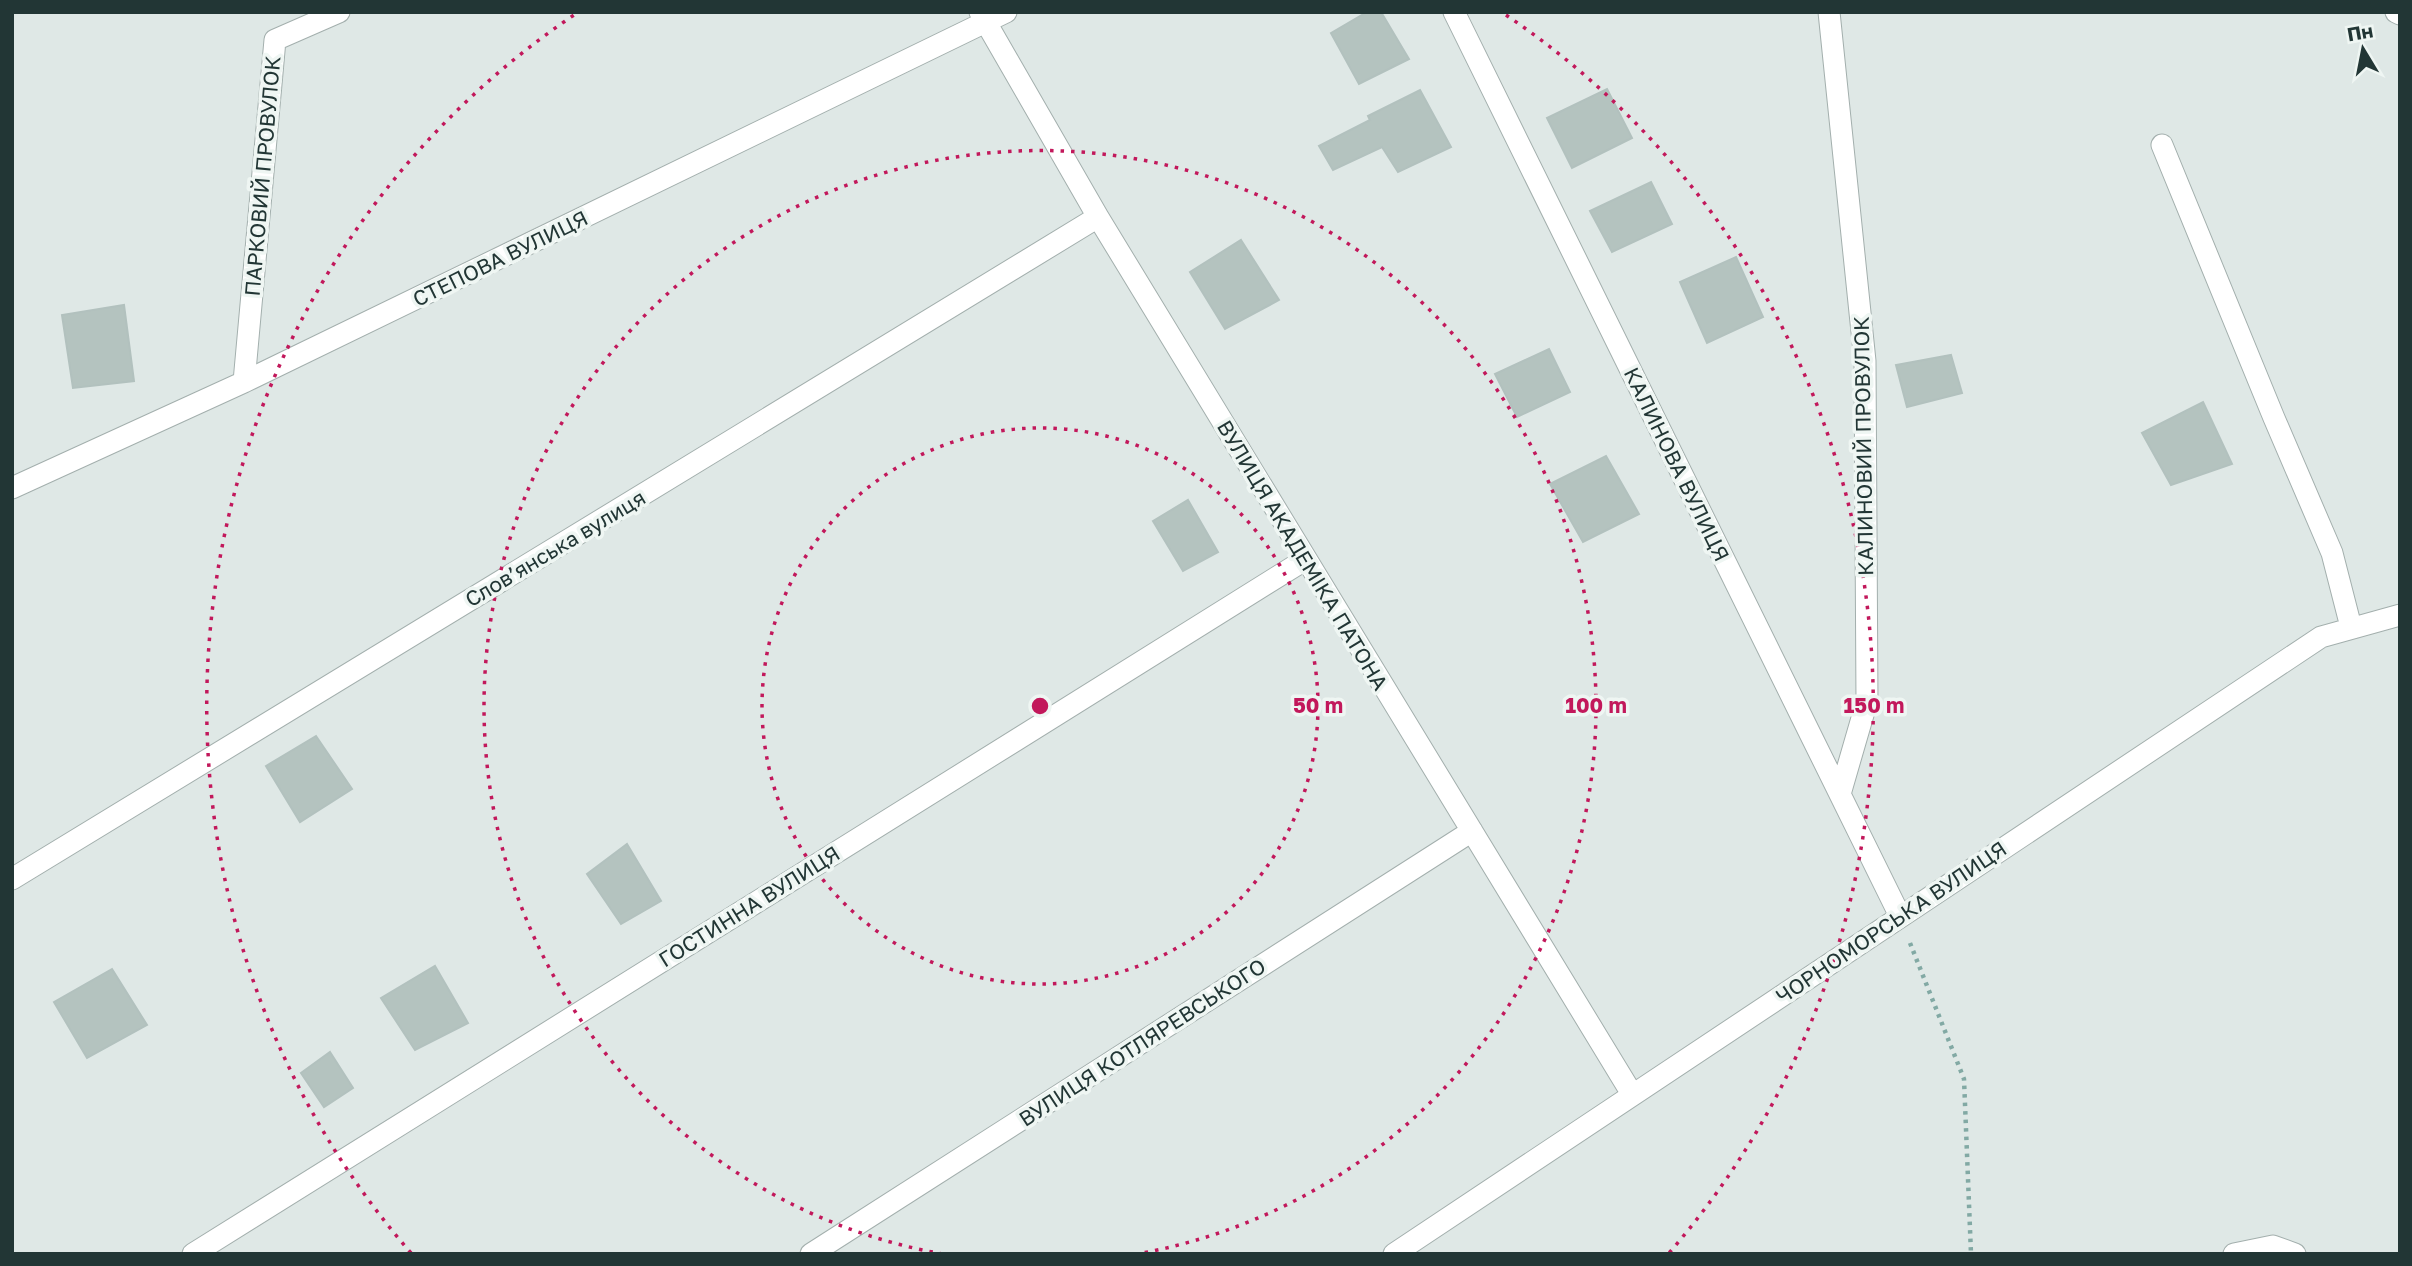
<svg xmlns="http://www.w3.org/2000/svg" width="2412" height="1266" viewBox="0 0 2412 1266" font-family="'Golos Text',sans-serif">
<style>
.building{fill:#b4c3bf;stroke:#b2c1be;stroke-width:2}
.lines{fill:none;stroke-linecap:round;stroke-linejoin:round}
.minor-casing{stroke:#a3afad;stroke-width:23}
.path{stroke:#82a9a4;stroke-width:4.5;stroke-dasharray:3.5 5;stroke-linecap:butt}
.minor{stroke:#fff;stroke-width:21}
.ring{fill:none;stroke:#c2185b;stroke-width:3.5;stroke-dasharray:3.5 7}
.labels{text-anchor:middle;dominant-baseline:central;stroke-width:7;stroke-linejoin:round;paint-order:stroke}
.street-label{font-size:21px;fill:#223635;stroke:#eff6f3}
.centre{fill:#c2185b;stroke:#eff6f3;stroke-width:3.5}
.ring-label{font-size:21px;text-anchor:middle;font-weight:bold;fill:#c2185b;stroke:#eff6f3;stroke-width:7;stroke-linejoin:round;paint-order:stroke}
</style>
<rect width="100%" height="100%" fill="#dfe8e6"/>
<path class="building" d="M1367 12H1381L1409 59 1359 84 1331 33Z
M1607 89 1632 138 1572 168 1547 118Z
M1420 90 1451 147 1398 172 1382 147 1333 170 1319 146 1370 120 1368 116Z
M1651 182 1672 224 1612 252 1590 211Z
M1241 240 1279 300 1225 329 1190 272Z
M1736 257 1763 317 1707 343 1680 282Z
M124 305 134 381 73 388 62 315Z
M1549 349 1570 392 1517 417 1495 374Z
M1951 355 1962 393 1907 407 1896 365Z
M2203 402 2232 464 2171 485 2142 433Z
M1606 456 1639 514 1583 542 1550 484Z
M1188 500 1218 552 1183 571 1153 521Z
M316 736 352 789 300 822 266 766Z
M627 844 661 901 621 924 587 874Z
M435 966 468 1023 415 1050 381 998Z
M112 969 147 1025 87 1058 54 1002Z
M330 1052 353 1088 324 1107 301 1073Z"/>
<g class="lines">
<defs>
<path id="minor" d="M980 12 1098 217 1632 1094
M1454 12 1900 916
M1829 12 1865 361 1867 701 1840 794
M2396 12 2400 14
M2162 145 2274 418 2332 553 2351 627
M244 382 275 40 339 12
M12 488 244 382 1006 12
M12 879 1098 217
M193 1254 1306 559
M811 1254 1472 831
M1394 1254 2321 637 2400 615
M2234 1254 2273 1246 2295 1254"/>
</defs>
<use href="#minor" class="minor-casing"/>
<path class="path" d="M1910 943 1964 1079 1971 1254"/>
<use href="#minor" class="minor"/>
</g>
<g class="ring">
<circle cx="1040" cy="706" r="278"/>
<path d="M943 1254A556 556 0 1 1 1137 1254"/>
<path d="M411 1253A834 834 0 0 1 574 15M1506 15A834 834 0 0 1 1669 1253"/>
</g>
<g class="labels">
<g class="street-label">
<text transform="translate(262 176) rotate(-85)">ПАРКОВИЙ ПРОВУЛОК</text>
<text transform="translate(500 258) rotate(-26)">СТЕПОВА ВУЛИЦЯ</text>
<text transform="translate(1863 446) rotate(-91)">КАЛИНОВИЙ ПРОВУЛОК</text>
<text transform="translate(1677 464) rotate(64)">КАЛИНОВА ВУЛИЦЯ</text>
<text transform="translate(555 548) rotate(-31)">Словʼянська вулиця</text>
<text transform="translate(1303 555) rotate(59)">ВУЛИЦЯ АКАДЕМІКА ПАТОНА</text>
<text transform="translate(749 906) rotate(-32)">ГОСТИННА ВУЛИЦЯ</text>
<text transform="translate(1891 922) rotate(-34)">ЧОРНОМОРСЬКА ВУЛИЦЯ</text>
<text transform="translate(1142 1042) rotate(-33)">ВУЛИЦЯ КОТЛЯРЕВСЬКОГО</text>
</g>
</g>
<circle cx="1040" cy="706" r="10" class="centre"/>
<g class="ring-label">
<text x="1318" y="713">50 m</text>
<text x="1596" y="713">100 m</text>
<text x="1874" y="713">150 m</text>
</g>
<rect width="2412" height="1266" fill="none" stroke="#223635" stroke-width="28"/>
<g transform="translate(2363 49) rotate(350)" stroke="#eff6f3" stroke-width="5" paint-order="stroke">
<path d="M0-5L12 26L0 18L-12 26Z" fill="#223635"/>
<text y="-10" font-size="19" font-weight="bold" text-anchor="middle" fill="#223635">Пн</text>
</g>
</svg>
